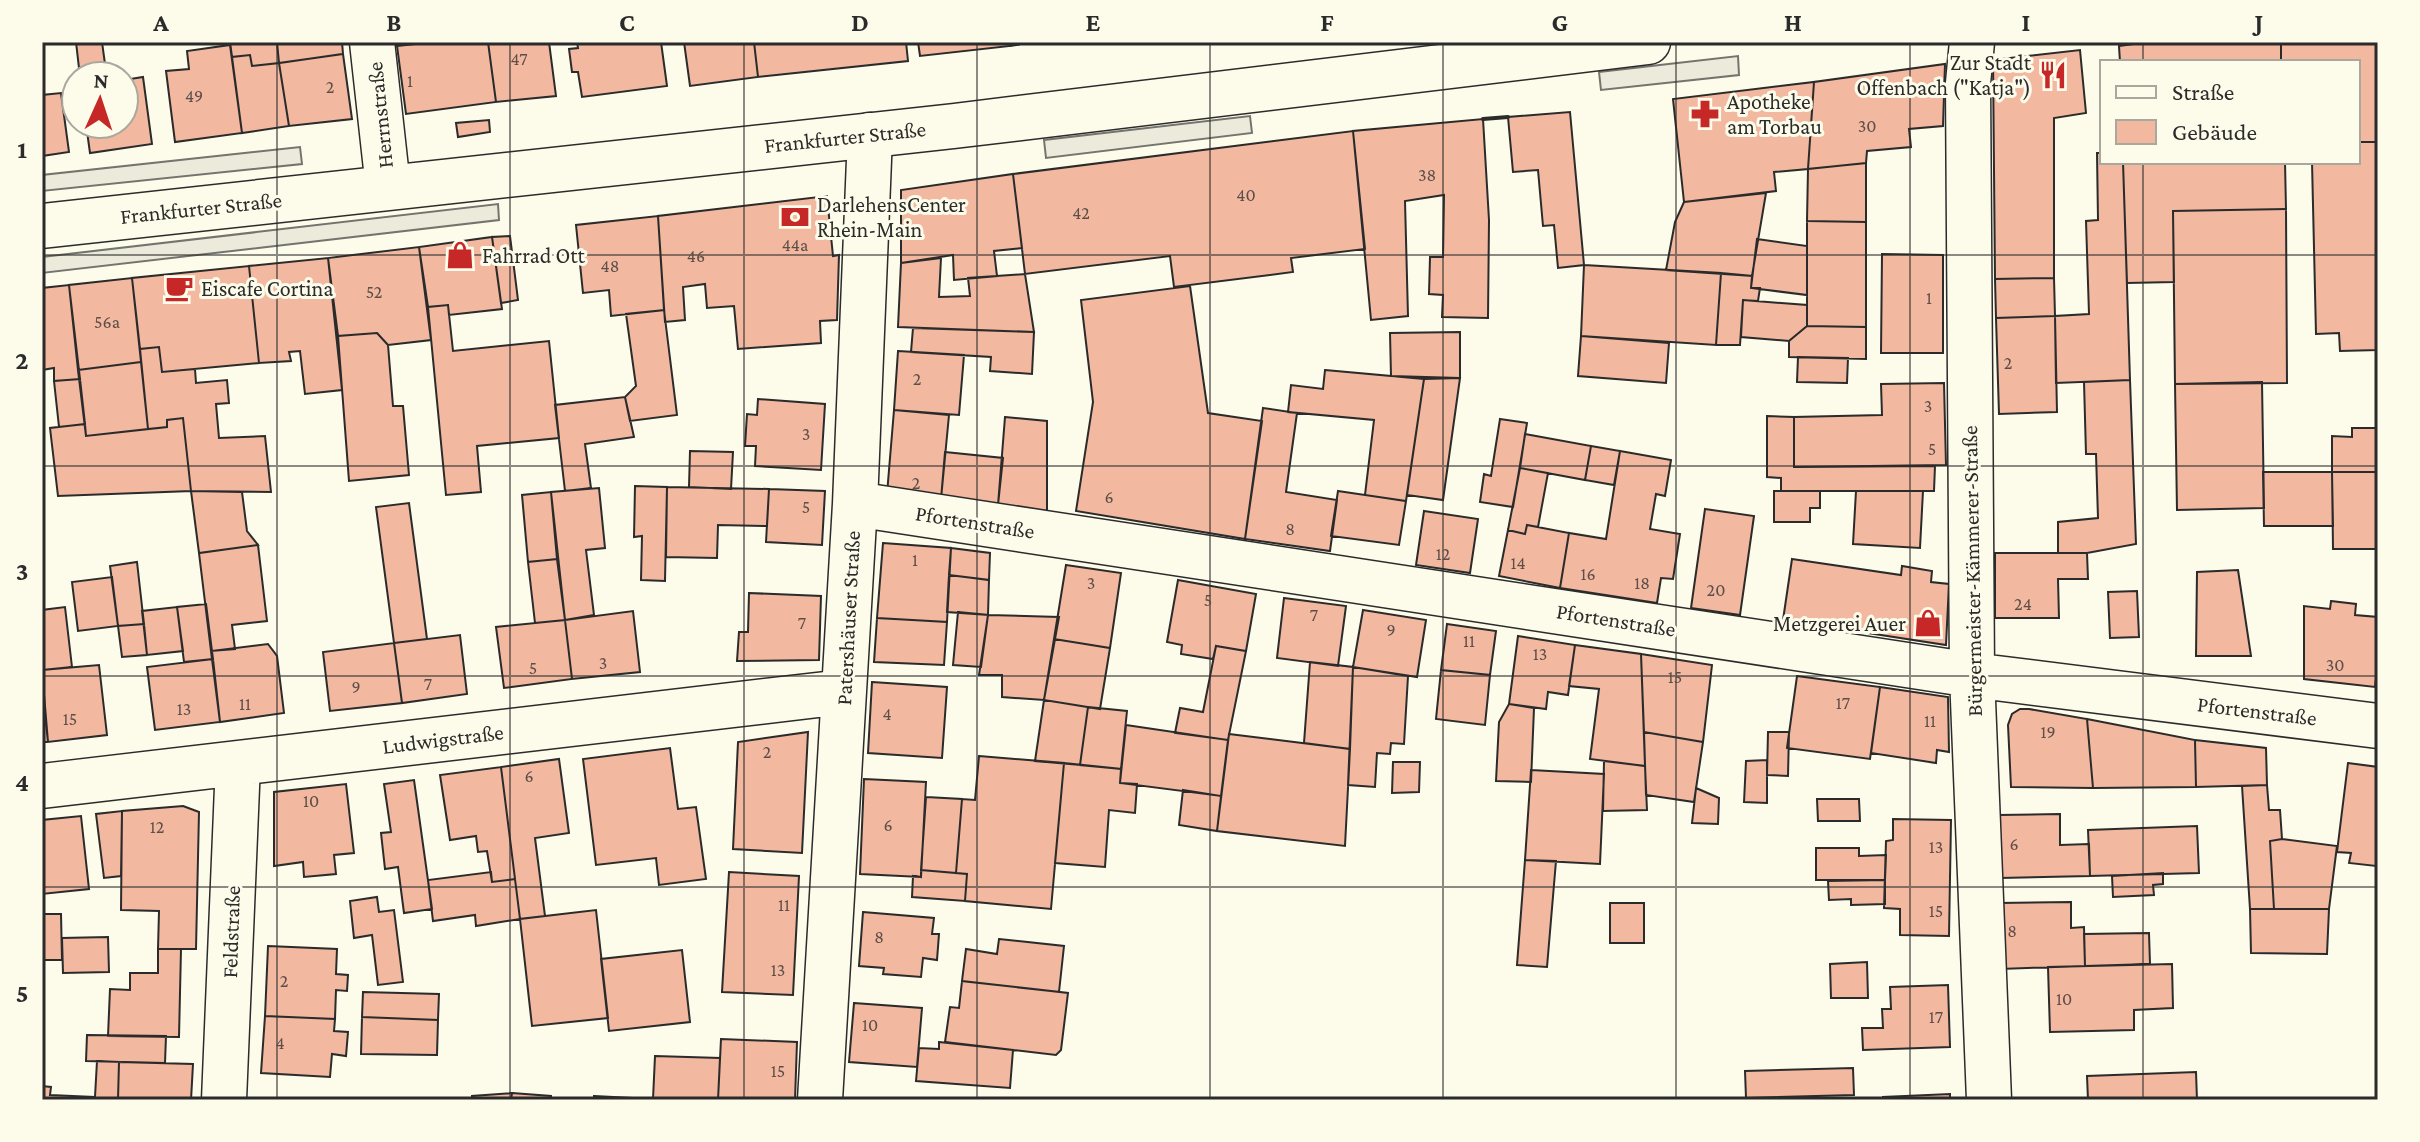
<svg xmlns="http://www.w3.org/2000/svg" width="2420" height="1142" viewBox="0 0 2420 1142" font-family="'Crimson Pro',serif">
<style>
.parking{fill:#eceadb;stroke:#74746e;stroke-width:2}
.building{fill:#f2b8a0;stroke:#2b2b2b;stroke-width:2}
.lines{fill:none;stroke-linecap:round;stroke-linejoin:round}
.street-casing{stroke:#2b2b2b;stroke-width:47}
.secondary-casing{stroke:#2b2b2b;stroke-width:47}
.street{stroke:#fdfbea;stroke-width:44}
.secondary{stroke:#fdfbea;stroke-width:44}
.fence{stroke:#2b2b2b;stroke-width:2;stroke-dasharray:10 4;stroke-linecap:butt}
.wall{stroke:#2b2b2b;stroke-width:4}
.grid{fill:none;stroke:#2b2b2b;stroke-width:2;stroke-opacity:0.55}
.labels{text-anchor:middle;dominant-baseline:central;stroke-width:6;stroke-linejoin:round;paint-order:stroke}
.number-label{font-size:18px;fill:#5d4e48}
.poi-label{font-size:22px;fill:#2b2b2b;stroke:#fdfbea;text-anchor:start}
.street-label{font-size:22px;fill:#2b2b2b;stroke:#fdfbea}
.neatline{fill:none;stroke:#2b2b2b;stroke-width:3}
.grid-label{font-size:26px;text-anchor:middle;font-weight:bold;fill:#2b2b2b}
</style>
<rect width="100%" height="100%" fill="#fdfbea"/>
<path class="parking" d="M1738 56 1739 75 1601 90 1599 72Z
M1250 116 1252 133 1046 158 1044 140Z
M300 147 302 164 42 191V175Z
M498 204 499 220 42 273V257Z"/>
<path class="building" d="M76 42H102L105 64 79 68Z
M230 42H277L279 63 252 66 250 55 232 57Z
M277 42H342L343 54 279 63Z
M434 42H488L496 102 406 114 397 46Z
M488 42H549L556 96 496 102Z
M577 42H661L667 86 582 97 578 72H572L569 49 578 48Z
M684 42H754L758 77 690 86Z
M754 42H906L908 61 758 77Z
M918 42H1009L1010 46 920 56Z
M2148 42H2281V62H2120L2119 46Z
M2281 42H2378V142H2358V62H2281Z
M230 45 242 133 175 142 166 71 189 69 187 51Z
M2080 50 2086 113 2054 118V278L1995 279 1993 60Z
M343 54 352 119 289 126 279 63Z
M250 55 252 66 279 63 289 126 242 133 232 57Z
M1945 64 1943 126 1909 129 1911 147 1867 151 1866 163 1808 169 1814 82Z
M102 65 103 76H80L79 68Z
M143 77 152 144 90 153 86 124H124V80Z
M1814 82 1808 169 1774 172 1776 191 1684 202 1673 99Z
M61 93 69 152 42 156V95Z
M1570 112 1584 265 1558 268 1554 225 1543 226 1538 170 1513 172 1508 117Z
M1483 119 1489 220 1488 318 1442 317 1443 295 1429 294 1430 257H1443L1444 195 1405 201 1408 316 1371 320 1353 131Z
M489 120 490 132 458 137 456 123Z
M1353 131 1365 249 1291 258 1293 272 1174 287 1170 256 1025 274 1013 174Z
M2358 142H2378V350L2340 351 2339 333 2316 334 2312 162H2358Z
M2097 153H2102V162H2123L2130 380 2056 383 2055 316 2089 314 2086 221 2098 220Z
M2123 162H2285L2286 209 2173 211 2174 282 2127 283Z
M1866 163V222L1807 221 1808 169Z
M1013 174 1022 248 994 251 997 276 954 280 953 255 901 263V190Z
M1766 193 1752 276 1666 270 1675 222 1684 202Z
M827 196 833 256 839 255 837 320 820 321 821 343 738 349 734 306 707 308 705 284 683 287 685 320 665 322 658 216Z
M2286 209 2287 383 2175 384 2173 211Z
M658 216 664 310 611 316 609 290 583 293 576 225Z
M1807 221 1866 222V327L1807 326Z
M510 236 518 300 501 303 492 237Z
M492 237 502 309 449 315 448 305 428 307 419 247Z
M1757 239 1807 246V295L1751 288Z
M419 247 431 340 388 345 377 333 338 336 328 258Z
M1882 254 1943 255V353H1881Z
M328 258 342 390 305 394 300 351 289 352 291 361 259 363 249 266Z
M941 258 939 297 970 296 968 278 1025 274 1034 332 898 327 901 263Z
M1584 265 1721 273 1716 345 1581 336Z
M249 266 259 363 162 372 159 347 140 349 132 278Z
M1721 273 1752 276 1751 288H1760L1758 301 1743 300 1740 345H1716Z
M132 278 141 362 78 370 69 285Z
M2054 278 2055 316 1996 318 1995 279Z
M69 285 80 379 54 381V368L42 370V288Z
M1190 286 1208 413 1262 421 1245 539 1076 511 1093 402 1081 300Z
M1743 300 1807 305V326L1789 341 1741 337Z
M448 305 453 351 549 341 559 438 477 446 481 492 446 495 428 307Z
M664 310 677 415 630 421 625 397 636 386 626 314Z
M2055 316 2057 412 1999 414 1996 318Z
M1807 326 1866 327V359L1789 357V341Z
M913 328 1034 332 1032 374 990 371 991 357 911 352Z
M1460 332V378L1391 376 1390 333Z
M377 333 388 345 393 406H403L409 475 349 481 338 336Z
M1581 336 1669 343 1666 383 1578 376Z
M159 347 162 372 195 369 196 383 227 380 229 403 216 404 219 438 265 436 271 492 191 491 183 418 167 420V427L148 429 140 349Z
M898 351 964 355 959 415 894 410Z
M1798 357 1848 358 1847 383 1797 382Z
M141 362 148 429 86 436 78 370Z
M1325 370 1424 379 1406 501 1365 495 1374 420 1288 412 1291 385 1323 389Z
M1460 378 1443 500 1407 495 1424 379Z
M80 379 85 424 59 427 54 381Z
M2130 380 2136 544 2087 553H2058V522L2098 518 2096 454H2086L2084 382Z
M2262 382 2264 508 2177 510 2175 384Z
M1944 383 1946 465 1794 467V417L1882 415 1881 384Z
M625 397 634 437 585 444 591 488 565 491 555 405Z
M758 399 825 404 821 470 755 466 756 446H745L747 414 757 415Z
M1263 408 1297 413 1286 492 1337 500 1330 551 1245 539Z
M894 410 949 415 941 499 887 494Z
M1767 416 1794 417V467L1935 466 1934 491H1781V478L1767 477Z
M1005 417 1047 421V511L998 505Z
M183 418 191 491 58 496 50 428 85 424 86 436 167 427V420Z
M1500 419 1527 423 1513 507 1480 502 1484 474 1491 476Z
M2352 428H2378V472H2332V436L2352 437Z
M1525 434 1591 446 1585 480 1520 468Z
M1591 446 1620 451 1614 485 1585 480Z
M690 451 733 452 731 489 689 487Z
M1620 451 1671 460 1665 496 1656 494 1650 529 1680 534 1673 579 1661 578 1657 603 1560 588 1569 533 1606 539Z
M945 452 1003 458 998 505 941 499Z
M1520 468 1548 473 1538 527 1527 525 1525 534 1508 530Z
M2263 472H2332L2333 526H2264Z
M2332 472H2378V549H2333Z
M635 486 667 487 665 581 641 580 642 536 634 537Z
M667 487 769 489 767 526 718 525 717 558 666 557Z
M599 488 605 548 586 550 594 615 565 620 551 492Z
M769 489 825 491 822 545 766 542Z
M191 491 242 492 247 531 258 545 199 553Z
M1338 491 1406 501 1399 545 1331 536Z
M1774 491H1820V508H1810V522H1774Z
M1856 491H1923L1920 548 1853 544Z
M551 492 557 559 528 562 522 495Z
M409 503 427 639 394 643 376 507Z
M1705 509 1754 516 1740 615 1691 608Z
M1424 511 1478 519 1470 573 1416 565Z
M1527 525 1569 533 1560 588 1499 576 1508 530 1525 534Z
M883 543 951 548 947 622 877 618Z
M258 545 267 621 232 625 235 649 211 651 199 553Z
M951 548 990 553 989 580 949 575Z
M1995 553H2087L2088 579H2058L2059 618H1995Z
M557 559 565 620 535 623 528 562Z
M1792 559 1901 575 1902 566 1932 571 1931 582 1949 584 1946 645 1783 620Z
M137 562 144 624 118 626 110 566Z
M1066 565 1121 573 1110 648 1054 639Z
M2238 570 2251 656H2196L2197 572Z
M949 575 989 580 988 615 947 612Z
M112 577 118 626 78 631 72 582Z
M1178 580 1256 594 1246 651 1216 646 1213 659 1181 654 1182 645 1167 642Z
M2137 591 2139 637 2110 638 2108 592Z
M749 593 821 596 819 660 737 661 739 632H748Z
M1284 598 1346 606 1338 666 1277 658Z
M2331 601 2356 604 2355 615 2378 617V660L2375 687 2304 679V606L2330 609Z
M206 604 213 659 184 662 177 607Z
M65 607 72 667 42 670V610Z
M177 607 183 651 147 655 142 611Z
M1363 610 1426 620 1417 677 1353 667Z
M633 611 640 672 572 679 565 620Z
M958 612 988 615 981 667 953 665Z
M988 615 1059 617 1044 700 1002 697V675H979Z
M877 618 947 622 944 665 874 662Z
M565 620 572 679 504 688 496 627Z
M144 624 147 655 122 657 118 626Z
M1447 624 1496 631 1490 675 1441 670Z
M460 635 467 694 402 703 394 643Z
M1518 636 1575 645 1568 695 1548 692 1546 709 1509 704Z
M1054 639 1110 648 1100 709 1044 700Z
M394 643 402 703 330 711 323 652Z
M268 644 277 656 284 713 220 722 211 651Z
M1575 645 1641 654 1645 766 1590 759 1599 689 1569 686Z
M1216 646 1246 651 1228 740 1175 733 1180 708 1203 712Z
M1641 654 1712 665 1703 742 1644 732Z
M213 659 220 722 155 730 147 667Z
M1310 662 1353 667 1350 749 1304 743Z
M99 665 107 735 48 742 42 670Z
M1353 667 1408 676 1404 744 1391 743 1390 754 1377 753 1375 787 1348 785Z
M1441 670 1490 675 1485 725 1436 719Z
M1797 676 1880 687 1870 759 1787 748Z
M872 682 947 687 942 758 868 753Z
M1880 687 1948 697 1949 752 1937 750 1936 763 1871 753Z
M42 690 48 742H42Z
M1044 700 1088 707 1080 765 1035 761Z
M1509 704 1534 708 1531 782 1496 781 1499 722Z
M1088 707 1127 711 1121 769 1080 765Z
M2020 709H2029L2087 719 2093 788 2011 787 2008 725 2012 714Z
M2087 719 2195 740 2196 787 2093 788Z
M1126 725 1228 740 1221 796 1120 783Z
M808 732 802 853 733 849 738 742Z
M1644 732 1703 742 1694 802 1646 795Z
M1768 732H1789L1788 776 1767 775Z
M1229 734 1350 749 1345 846 1217 831Z
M2195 740 2266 748 2267 785 2196 787Z
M670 748 678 809 696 807 706 879 659 885 656 858 596 865 583 759Z
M979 756 1064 763 1051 909 965 901 967 874 956 873 962 799 975 800Z
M559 759 569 833 535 838 545 916 520 919 501 767Z
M1767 760V803L1744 802 1746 761Z
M1604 761 1645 766 1647 810 1603 811Z
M1393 762H1420L1419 792 1392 793Z
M1064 763 1121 769 1120 783 1137 784 1135 813 1109 810 1105 867 1055 863Z
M2348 763 2378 767V857L2376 866 2349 863 2351 853 2337 852Z
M501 767 515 879 492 882 487 851 478 852 476 836 450 840 440 775Z
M1531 770 1604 774 1600 864 1525 860Z
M864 779 926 782 921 877 860 874Z
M414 780 432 909 404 913 398 867 385 869 381 833 391 832 384 784Z
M346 784 354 853 334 855 336 874 304 877 303 862 274 866V792Z
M2267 785 2269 810H2280L2282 839 2270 841 2274 909H2250L2242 786Z
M1696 788 1719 798 1718 824 1692 823Z
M1183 790 1221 796 1217 831 1179 825Z
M926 797 962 799 956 873 921 870Z
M1817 799H1859L1860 821H1818Z
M183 806 199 812 196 949H158L159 911 121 910 122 811Z
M122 811 121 876 104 878 96 814Z
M2060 814V845L2089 844 2090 876 2000 878 1999 815Z
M81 816 89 889 42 894V820Z
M1893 819 1951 820 1949 936 1900 935V909L1884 908 1886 841 1893 840Z
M2197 826 2199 873 2090 876 2088 830Z
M2282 839 2337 846 2329 909H2274L2270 841Z
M1816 848H1859V856L1886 855 1885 880H1816Z
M1525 860 1556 861 1547 967 1517 965Z
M921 870 967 874 965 901 912 897 913 876 921 877Z
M491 872 492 882 515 879 520 919 476 926 475 915 433 921 428 880Z
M729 872 799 876 793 995 722 992Z
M2163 873V884L2153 885 2154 895 2113 897 2112 876Z
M1885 880V904L1851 905V899L1829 900 1828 881Z
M377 897 379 912 394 910 403 982 378 985 372 935 354 938 350 901Z
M2071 902V928L2084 927 2085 966 2000 969 1999 903Z
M1610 903H1644V943H1610Z
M2250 909H2329L2327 954 2251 953Z
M596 910 608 1018 532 1026 520 919Z
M863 912 934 918 932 934H939L937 960 923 958 921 977 883 974 884 968 859 966Z
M42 914H61L62 960H42Z
M2149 933 2150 964 2085 966 2084 934Z
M108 937 109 972 63 973 62 938Z
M999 939 1064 946 1059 992 962 981 966 949 997 954Z
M268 946 337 949 336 974 348 975 347 991 336 990 335 1019 265 1016Z
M158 949H181L179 1037 108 1036 110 989 130 990V973H158Z
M682 950 690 1022 609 1031 601 959Z
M1867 962 1868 998H1831L1830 964Z
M2172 964 2173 1008 2134 1010V1030L2050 1032 2048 967Z
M962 981 1068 993 1061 1050 1056 1055 945 1042 950 1007 959 1008Z
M1948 985 1950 1047 1863 1050 1862 1028H1883L1882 1009H1891L1890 987Z
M363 992 439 994 438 1020 362 1017Z
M854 1003 922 1008 917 1067 849 1062Z
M265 1016 335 1019 334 1031 348 1032 346 1056 332 1054 330 1077 261 1073Z
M362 1017 438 1020 437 1055 361 1054Z
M87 1035 166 1036 165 1063 86 1061Z
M721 1039 797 1042 795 1100H718Z
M939 1042 1013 1050 1010 1088 916 1081 919 1048 939 1049Z
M655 1056 720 1058 718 1100 653 1099Z
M97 1061 119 1062 118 1100H42V1086L51 1087 50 1095 95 1097Z
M119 1062 193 1064 191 1100H118Z
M1853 1068 1854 1095 1746 1098 1745 1071Z
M2196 1072 2197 1100H2088L2087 1076Z
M512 1093 511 1100H472V1096Z
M512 1093 551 1096V1100H511Z
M1950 1094V1100H1883V1097Z
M594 1096 653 1099 669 1100H594Z"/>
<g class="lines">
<defs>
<path id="street" d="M372 42 388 187
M1972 42 1968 83 1972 675 1989 1100
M855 504 1972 675 2378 726
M42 786 843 692
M224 1100 238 763
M820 1100 855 504 870 135"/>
<path id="secondary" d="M42 226 954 126 1648 42"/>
</defs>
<use href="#street" class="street-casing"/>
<use href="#secondary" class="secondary-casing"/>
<use href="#street" class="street"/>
<use href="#secondary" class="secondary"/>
<path class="fence" d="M1010 46 1037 42"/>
<path class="wall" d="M1483 119 1508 117"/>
</g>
<path class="grid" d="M277 42V1100M510 42V1100M744 42V1100M977 42V1100M1210 42V1100M1443 42V1100M1676 42V1100M1910 42V1100M2143 42V62M2143 162V1100M42 255H2378M42 466H2378M42 676H2378M42 887H2378"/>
<defs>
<symbol id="restaurant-bare" viewBox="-9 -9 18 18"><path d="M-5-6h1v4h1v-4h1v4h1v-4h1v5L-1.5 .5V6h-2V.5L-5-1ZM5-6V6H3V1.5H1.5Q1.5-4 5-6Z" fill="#c62828" stroke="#fdfbea" stroke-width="2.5" paint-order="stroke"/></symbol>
<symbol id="pharmacy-bare" viewBox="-9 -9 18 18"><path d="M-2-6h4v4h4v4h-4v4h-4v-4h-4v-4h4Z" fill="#c62828" stroke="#fdfbea" stroke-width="2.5" paint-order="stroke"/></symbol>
<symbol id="bank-bare" viewBox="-9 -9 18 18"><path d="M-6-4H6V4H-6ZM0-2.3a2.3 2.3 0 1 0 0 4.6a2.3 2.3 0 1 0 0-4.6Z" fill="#c62828" stroke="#fdfbea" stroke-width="2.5" paint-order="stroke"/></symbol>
<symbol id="shop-bare" viewBox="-9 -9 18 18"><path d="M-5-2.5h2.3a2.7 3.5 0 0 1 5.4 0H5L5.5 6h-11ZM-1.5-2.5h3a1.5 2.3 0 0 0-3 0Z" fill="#c62828" stroke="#fdfbea" stroke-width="2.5" paint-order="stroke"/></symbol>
<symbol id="cafe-bare" viewBox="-9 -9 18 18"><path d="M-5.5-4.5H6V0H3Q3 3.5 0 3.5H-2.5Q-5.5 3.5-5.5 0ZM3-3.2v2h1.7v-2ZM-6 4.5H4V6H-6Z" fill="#c62828" stroke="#fdfbea" stroke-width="2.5" paint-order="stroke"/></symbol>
</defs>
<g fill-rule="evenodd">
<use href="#restaurant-bare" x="2033" y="55" width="40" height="40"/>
<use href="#pharmacy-bare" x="1685" y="94" width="40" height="40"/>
<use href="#bank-bare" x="775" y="197" width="40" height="40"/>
<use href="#shop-bare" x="440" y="235" width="40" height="40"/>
<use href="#cafe-bare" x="159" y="268" width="40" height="40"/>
<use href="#shop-bare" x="1908" y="603" width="40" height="40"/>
</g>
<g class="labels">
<g class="number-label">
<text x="519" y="59">47</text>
<text x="410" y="81">1</text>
<text x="330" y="87">2</text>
<text x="194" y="96">49</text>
<text x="1867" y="126">30</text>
<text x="1427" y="175">38</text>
<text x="1246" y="195">40</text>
<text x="1081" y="213">42</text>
<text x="795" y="245">44a</text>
<text x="696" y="256">46</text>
<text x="610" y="266">48</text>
<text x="374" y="292">52</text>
<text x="1929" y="298">1</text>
<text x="107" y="322">56a</text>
<text x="2008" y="363">2</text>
<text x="917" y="379">2</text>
<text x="1928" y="406">3</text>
<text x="806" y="434">3</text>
<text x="1932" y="449">5</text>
<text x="916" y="483">2</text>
<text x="1109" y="497">6</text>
<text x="806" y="507">5</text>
<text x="1290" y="529">8</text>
<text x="1443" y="554">12</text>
<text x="915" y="560">1</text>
<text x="1518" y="563">14</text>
<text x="1588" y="574">16</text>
<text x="1091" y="583">3</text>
<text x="1642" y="583">18</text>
<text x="1716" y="590">20</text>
<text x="1208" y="600">5</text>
<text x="2023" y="604">24</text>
<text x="1314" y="615">7</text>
<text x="802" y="623">7</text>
<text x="1391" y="630">9</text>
<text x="1469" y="641">11</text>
<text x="1540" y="654">13</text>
<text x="603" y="663">3</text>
<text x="2335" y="665">30</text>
<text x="533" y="668">5</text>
<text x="1675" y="677">15</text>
<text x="428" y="684">7</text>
<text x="356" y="687">9</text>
<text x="1843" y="703">17</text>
<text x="245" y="704">11</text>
<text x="184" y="709">13</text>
<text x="887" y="714">4</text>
<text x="70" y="719">15</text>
<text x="1930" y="721">11</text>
<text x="2048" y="732">19</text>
<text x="767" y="752">2</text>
<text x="529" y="776">6</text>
<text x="311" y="801">10</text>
<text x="888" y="825">6</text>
<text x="157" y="827">12</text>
<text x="2014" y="844">6</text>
<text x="1936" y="847">13</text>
<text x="784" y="905">11</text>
<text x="1936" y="911">15</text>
<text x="2012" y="931">8</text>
<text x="879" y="937">8</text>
<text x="778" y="970">13</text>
<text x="284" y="981">2</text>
<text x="2064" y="999">10</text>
<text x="1936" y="1017">17</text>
<text x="870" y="1025">10</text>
<text x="280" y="1043">4</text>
<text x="778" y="1071">15</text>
</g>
<g class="poi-label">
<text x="2031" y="62" text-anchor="end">Zur Stadt<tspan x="2031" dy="25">Offenbach ("Katja")</tspan></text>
<text x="1727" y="101">Apotheke<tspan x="1727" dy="25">am Torbau</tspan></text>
<text x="817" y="204">DarlehensCenter<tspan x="817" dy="25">Rhein-Main</tspan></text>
<text x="482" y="255">Fahrrad Ott</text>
<text x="201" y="288">Eiscafe Cortina</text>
<text x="1906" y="623" text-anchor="end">Metzgerei Auer</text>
</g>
<g class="street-label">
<text transform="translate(380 115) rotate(-96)">Herrnstraße</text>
<text transform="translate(845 137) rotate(-6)">Frankfurter Straße</text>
<text transform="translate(201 208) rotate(-6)">Frankfurter Straße</text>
<text transform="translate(975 522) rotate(9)">Pfortenstraße</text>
<text transform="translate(1972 571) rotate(-91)">Bürgermeister-Kämmerer-Straße</text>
<text transform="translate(848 618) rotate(-87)">Patershäuser Straße</text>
<text transform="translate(1616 620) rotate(9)">Pfortenstraße</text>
<text transform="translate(2257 711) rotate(7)">Pfortenstraße</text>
<text transform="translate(443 739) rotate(-7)">Ludwigstraße</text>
<text transform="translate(231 932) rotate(-88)">Feldstraße</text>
</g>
</g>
<rect width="2420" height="1142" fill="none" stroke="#fdfbea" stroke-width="88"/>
<rect x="2100" y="60" width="260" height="104" fill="#fdfbea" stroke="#a9a89e" stroke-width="2"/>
<rect x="2116" y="86" width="40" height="12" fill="#fdfbea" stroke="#a9a89e" stroke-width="2"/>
<text x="2172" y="100" font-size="24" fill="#2b2b2b">Straße</text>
<rect x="2116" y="120" width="40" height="24" fill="#f2b8a0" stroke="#a9a89e" stroke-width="2"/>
<text x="2172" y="140" font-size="24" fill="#2b2b2b">Gebäude</text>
<g transform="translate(100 100) rotate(3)"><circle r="38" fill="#fdfbea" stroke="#a9a89e" stroke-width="2"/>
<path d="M0-6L14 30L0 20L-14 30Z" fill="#c62828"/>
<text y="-12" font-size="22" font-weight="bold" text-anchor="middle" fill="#2b2b2b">N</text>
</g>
<rect x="44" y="44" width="2332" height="1054" class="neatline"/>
<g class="grid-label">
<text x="161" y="31">A</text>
<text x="394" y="31">B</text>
<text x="627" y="31">C</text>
<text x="860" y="31">D</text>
<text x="1093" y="31">E</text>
<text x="1327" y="31">F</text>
<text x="1560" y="31">G</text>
<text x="1793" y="31">H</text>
<text x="2026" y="31">I</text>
<text x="2259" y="31">J</text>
<text x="22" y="158">1</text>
<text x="22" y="369">2</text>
<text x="22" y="580">3</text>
<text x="22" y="791">4</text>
<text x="22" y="1002">5</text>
</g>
</svg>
